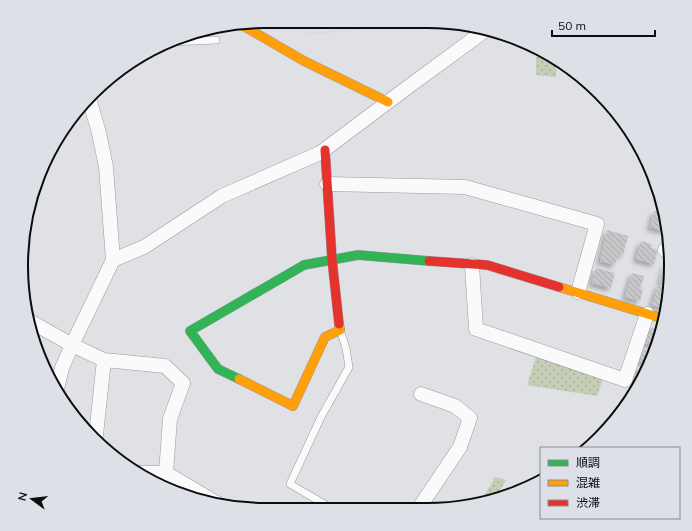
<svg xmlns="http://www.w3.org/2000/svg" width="692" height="531" viewBox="0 0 692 531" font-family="Mulish,'Noto Sans JP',sans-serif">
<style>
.park{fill:url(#park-dots)}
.building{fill:url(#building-back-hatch);filter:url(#shadow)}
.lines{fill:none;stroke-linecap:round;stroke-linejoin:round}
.lane-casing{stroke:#9a9a9d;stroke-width:8}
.street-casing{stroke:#9a9a9d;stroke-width:15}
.fast-casing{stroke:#9a9a9d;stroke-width:10}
.slow-casing{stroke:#9a9a9d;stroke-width:10}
.jam-casing{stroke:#9a9a9d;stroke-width:10}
.path{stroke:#ccc;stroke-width:2.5;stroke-dasharray:1 3;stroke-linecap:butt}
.lane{stroke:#fafafb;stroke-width:7}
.street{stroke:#fafafb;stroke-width:14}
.fast{stroke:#30b455;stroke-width:9}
.slow{stroke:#ff9f0a;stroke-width:9}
.jam{stroke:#e5322d;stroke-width:9}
.rim{fill:none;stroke:#0b0c0e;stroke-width:2}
</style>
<defs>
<pattern id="park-dots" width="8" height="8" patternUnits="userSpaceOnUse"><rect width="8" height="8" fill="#c4cdb5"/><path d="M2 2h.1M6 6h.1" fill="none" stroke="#a7af9a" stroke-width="1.8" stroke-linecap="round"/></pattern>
<pattern id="building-back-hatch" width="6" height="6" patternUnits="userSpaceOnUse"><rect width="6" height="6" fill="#c7c6c8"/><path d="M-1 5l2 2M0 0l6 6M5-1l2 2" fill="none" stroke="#aaa9ab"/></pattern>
<filter id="shadow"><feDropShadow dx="-3.5" dy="3.5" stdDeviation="2" flood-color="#0004"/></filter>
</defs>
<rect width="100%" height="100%" fill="#e0e1e5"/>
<path class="park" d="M536 57H545L557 62 556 77 536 75Z
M536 357 603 379 597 396 527 385Z
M495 477 506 480 495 499 482 502H481Z"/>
<path class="building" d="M654 211 665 214 666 224 664 231 650 227Z
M607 230 628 236 623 255 618 254 615 265 600 261Z
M641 241 652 244 651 248 658 250 654 264 636 259Z
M666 260V284L660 282Z
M596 268 615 273 611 288 592 283Z
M632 273 644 276 640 289H643L640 301 625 297Z
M658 285 666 288V309L652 305Z
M659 326 661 327 653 345 644 343 648 327 658 330Z
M641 349 650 352 646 363 638 361Z
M635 369 642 371 638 382 632 380Z"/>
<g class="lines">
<defs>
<path id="lane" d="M171 42 216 40
M331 508 290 484 321 417 349 367 346 348 340 330"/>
<path id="street" d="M327 184 465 187 597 224 578 292
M665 250 666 251
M113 260 144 247 222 196 320 153 408 87 487 29
M472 265 476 329 625 380 647 314
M28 320 72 345 104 360 165 366 183 383 170 419 166 473H138
M57 389 62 368 72 345 113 260 106 167 99 133 89 98
M96 435 104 360
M166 473 220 505
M419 508 460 447 470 418 455 406 421 394"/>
<path id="fast" d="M239 379 218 369 190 331 304 265 358 255 429 261"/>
<path id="slow" d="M240 24 304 61 388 102
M559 287 664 319
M239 379 293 406 325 337 340 330 339 324"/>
<path id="jam" d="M325 150 332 259 339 324
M429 261 487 265 559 287"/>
</defs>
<use href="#lane" class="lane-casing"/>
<use href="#street" class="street-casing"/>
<use href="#fast" class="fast-casing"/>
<use href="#slow" class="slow-casing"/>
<use href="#jam" class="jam-casing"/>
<path class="path" d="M305 34 388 26"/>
<use href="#lane" class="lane"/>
<use href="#street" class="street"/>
<use href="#fast" class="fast"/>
<use href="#slow" class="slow"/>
<use href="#jam" class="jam"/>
</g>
<path d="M0 0H692V531H0ZM265 28H427A237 237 0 0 1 664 265V266A237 237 0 0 1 427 503H265A237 237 0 0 1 28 266V265A237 237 0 0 1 265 28Z" fill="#dee0e7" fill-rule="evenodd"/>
<path class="rim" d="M265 28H427A237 237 0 0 1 664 265V266A237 237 0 0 1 427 503H265A237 237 0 0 1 28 266V265A237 237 0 0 1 265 28Z"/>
<rect x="540" y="447" width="140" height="72" fill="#dee0e7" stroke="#8a8b90"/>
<rect x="548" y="460" width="20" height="6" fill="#30b455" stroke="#8a8b90"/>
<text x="576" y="467" font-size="12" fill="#0b0c0e">順調</text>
<rect x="548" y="480" width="20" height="6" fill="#ff9f0a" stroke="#8a8b90"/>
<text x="576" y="487" font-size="12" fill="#0b0c0e">混雑</text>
<rect x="548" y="500" width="20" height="6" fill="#e5322d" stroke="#8a8b90"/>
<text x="576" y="507" font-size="12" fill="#0b0c0e">渋滞</text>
<g transform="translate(32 499) rotate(285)" stroke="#dee0e7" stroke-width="3" paint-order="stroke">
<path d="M0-3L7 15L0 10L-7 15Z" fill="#0b0c0e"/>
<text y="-6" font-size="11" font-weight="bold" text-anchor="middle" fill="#0b0c0e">N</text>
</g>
<path d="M552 30v6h103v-6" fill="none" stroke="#0b0c0e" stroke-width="2"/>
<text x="558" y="30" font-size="12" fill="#0b0c0e" stroke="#dee0e7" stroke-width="3" paint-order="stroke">50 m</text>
</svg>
